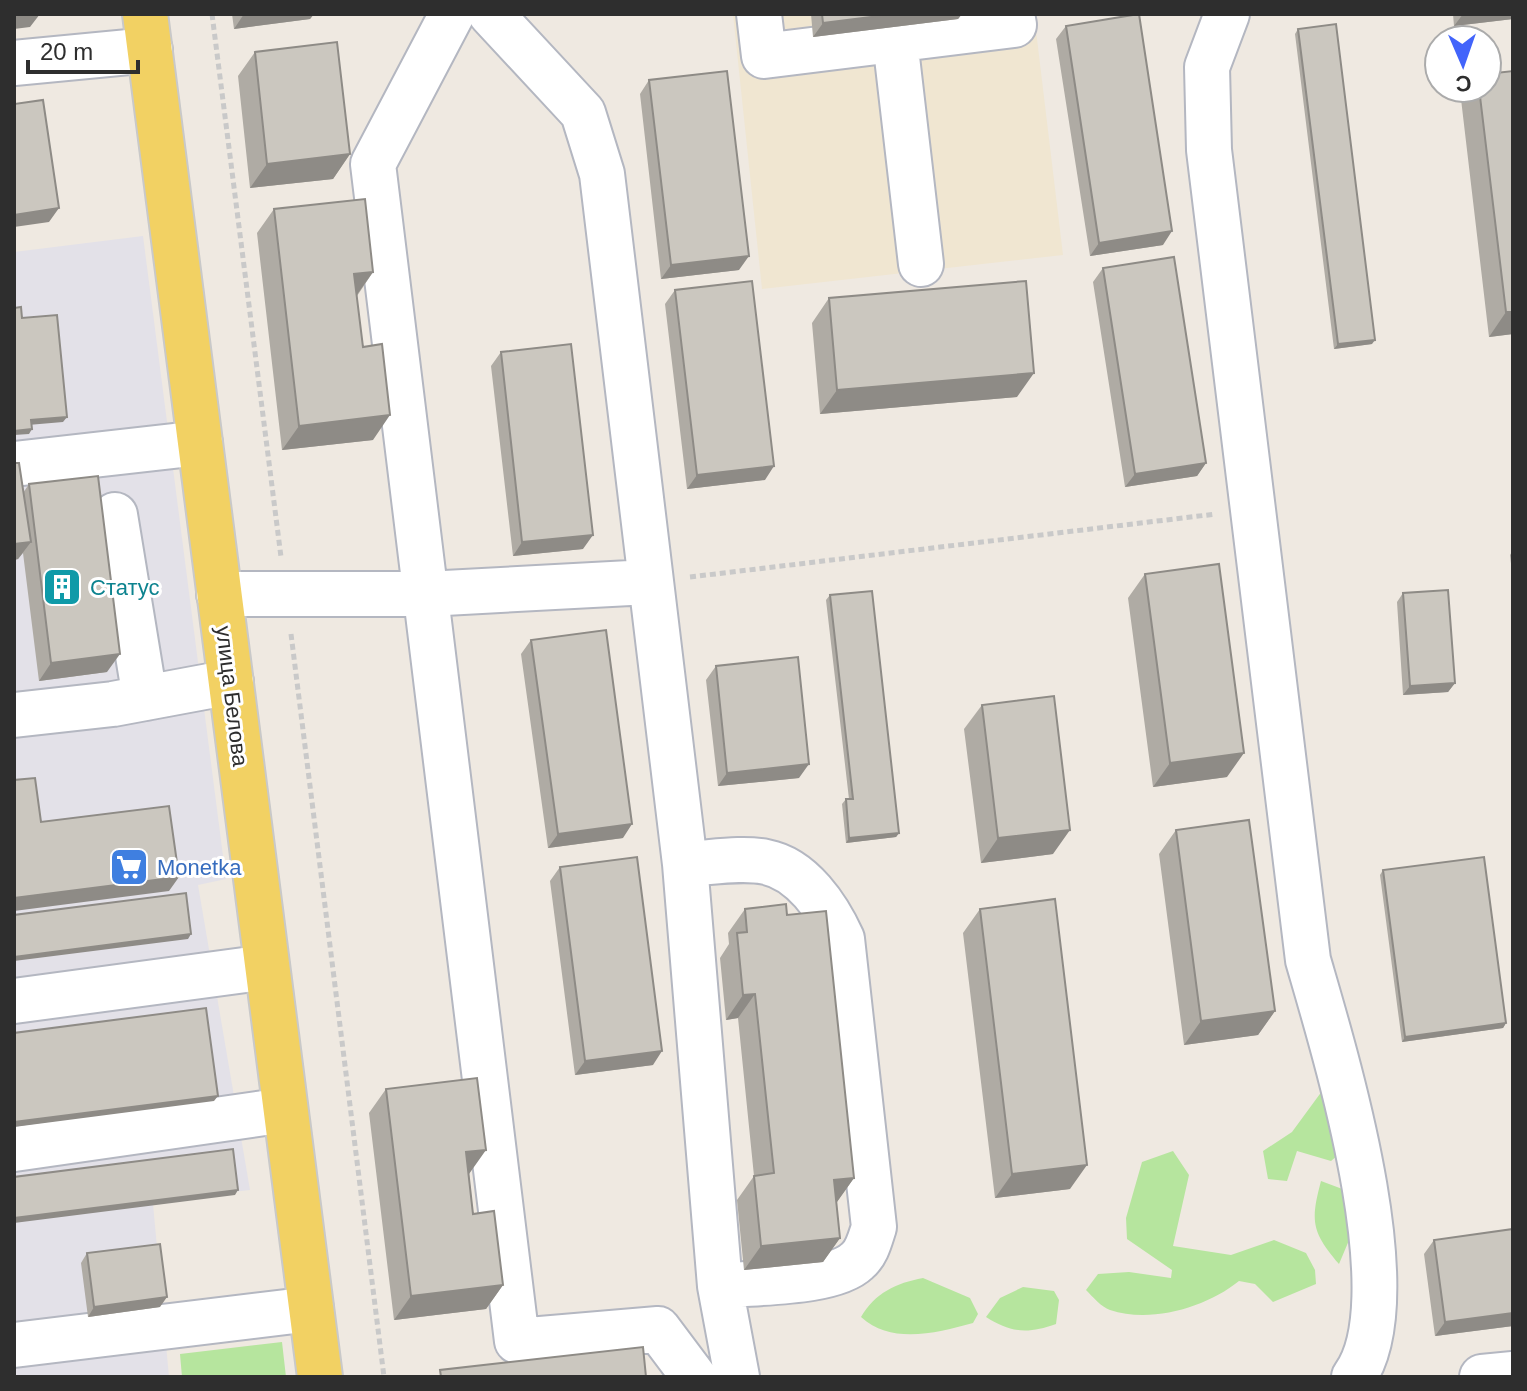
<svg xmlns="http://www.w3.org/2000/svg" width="1527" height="1391" viewBox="0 0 1527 1391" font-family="Arial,sans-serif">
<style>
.industrial{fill:#e3e1e8}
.education{fill:#f0e6d1}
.green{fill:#b6e59e}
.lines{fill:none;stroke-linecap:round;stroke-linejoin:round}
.minor-casing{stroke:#b4b7c1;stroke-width:48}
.major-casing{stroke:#c9c9c9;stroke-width:48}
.path{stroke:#c9c9c9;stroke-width:5;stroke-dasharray:6 4;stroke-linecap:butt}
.minor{stroke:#fff;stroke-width:44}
.major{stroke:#f2d163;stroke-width:44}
.wall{fill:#afaba4}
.shaded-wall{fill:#8e8b86}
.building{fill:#cbc7bf;stroke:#8e8b86;stroke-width:2}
.labels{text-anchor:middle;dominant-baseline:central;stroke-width:6;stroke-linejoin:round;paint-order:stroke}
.culture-label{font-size:22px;fill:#0d838f;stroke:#fff;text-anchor:start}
.street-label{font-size:22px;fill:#2e2e2e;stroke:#fff}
.shop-label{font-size:22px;fill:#366cbe;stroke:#fff;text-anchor:start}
</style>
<rect width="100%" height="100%" fill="#efe9e1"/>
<path class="industrial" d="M143 236 226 879 198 885 250 1190 14 1217V252Z
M153 1204 169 1377H14V1220Z"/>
<path class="education" d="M733 14H1034L1063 255 762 289Z"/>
<path class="green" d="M1325 1087 1351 1144 1331 1161 1297 1151 1287 1181 1268 1179 1263 1151 1292 1132Z
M1173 1151 1189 1175 1173 1246 1231 1255 1274 1240 1306 1253 1315 1270 1316 1284 1273 1302 1255 1284 1239 1281C1207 1307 1151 1324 1110 1310 1101 1307 1093 1297 1086 1290L1098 1274 1129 1272 1171 1278 1172 1270 1127 1239 1126 1218 1142 1162Z
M1321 1181 1345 1190 1355 1226 1339 1264C1312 1232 1310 1222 1321 1181Z
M923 1278 970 1298 978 1314 973 1323C936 1333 892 1345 861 1317 875 1293 896 1283 923 1278Z
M1023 1287 1054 1291 1059 1300 1056 1324C1028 1334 1011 1333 986 1317L1000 1298Z
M282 1342 286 1377H182L180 1354Z"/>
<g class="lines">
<defs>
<path id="minor" d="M452 14 373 164 517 1341 658 1329 694 1377
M491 14 583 113 602 174 685 864 720 1286 737 1377
M759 14 764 56 1014 25 1012 14
M1227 14 1207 67 1209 150 1308 960C1334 1050 1411 1299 1354 1377
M895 40 921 264
M14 63 150 50
M14 464 200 443
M115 515 145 698
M219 594H426L649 582
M14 715 113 704 231 682
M685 864C710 863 741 857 766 862 802 869 828 908 842 939L874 1227C870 1239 867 1253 857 1261 833 1284 754 1282 720 1286
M14 1001 267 967
M14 1149 285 1110
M14 1345 311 1309
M1482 1377 1513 1374"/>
<path id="major" d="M145 14 320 1377"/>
</defs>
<use href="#minor" class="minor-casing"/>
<use href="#major" class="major-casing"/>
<path class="path" d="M212 14 281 557
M690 577 1216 514
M291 634 384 1377"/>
<use href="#minor" class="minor"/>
<use href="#major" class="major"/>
</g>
<path class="wall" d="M232 14H314L310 19 234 29Z
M811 14H962L958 19 813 37Z
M1453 14H1513V19L1454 26Z
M1066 26 1163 245 1090 256 1056 39Z
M1298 29 1372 344 1334 349 1295 34Z
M255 52 350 154 333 179 250 188 238 76Z
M1513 71V334L1489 337 1461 99 1469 88H1479Z
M649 80 739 270 661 279 640 94Z
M274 209 373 272 357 296 373 440 282 450 257 233Z
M1103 268 1206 463 1197 476 1125 487 1093 282Z
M675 290 765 480 687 489 665 304Z
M829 298 1017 397 820 414 812 323Z
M501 352 583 549 513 556 491 366Z
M14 463 23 493 29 484 107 672 39 681 23 553 18 559 14 560Z
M1513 550V581L1510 555Z
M1145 574 1227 777 1153 787 1128 598Z
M1403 593 1455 683 1448 692 1403 695 1397 602Z
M830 595 899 833 896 837 846 843 842 804 846 799H849L826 600Z
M531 640 623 838 548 848 521 654Z
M716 666 799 778 718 786 706 680Z
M982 705 1053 854 981 863 964 729Z
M1176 830 1275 1011 1258 1035 1184 1045 1159 854Z
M560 867 653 1065 575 1075 550 881Z
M1383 870 1506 1023 1503 1028 1402 1042 1380 875Z
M745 909 787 915 854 1178 836 1203 840 1238 823 1262 744 1270 737 1200 754 1176 738 1018 726 1020 720 958 729 944 728 933Z
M980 909 1070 1189 995 1198 963 933Z
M386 1089 469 1174 473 1214 503 1285 486 1309 394 1320 369 1113Z
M1513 1229V1326L1435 1336 1424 1254 1434 1240Z
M87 1253 160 1307 88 1317 81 1263Z"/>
<path class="shaded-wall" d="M40 14 30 27 14 29V17Z
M244 14H314L310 19 234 29Z
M895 14H962L958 19 813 37 823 23Z
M1463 14H1513V19L1454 26Z
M350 154 333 179 250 188 267 164Z
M59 208 49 222 14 227V215Z
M1172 231 1163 245 1090 256 1099 243Z
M749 256 739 270 661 279 671 265Z
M373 272 356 296 354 274Z
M1506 312H1513V334L1489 337Z
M1375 340 1372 344 1334 349 1338 344Z
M1034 373 1017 397 820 414 837 390Z
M390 415 373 440 282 450 299 426Z
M67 417 63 422 28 425 31 420Z
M32 429 29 434 14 435V431Z
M1206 463 1197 476 1125 487 1135 474Z
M774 466 765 480 687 489 697 475Z
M593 535 583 549 513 556 522 542Z
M31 542 18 559 14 560V544Z
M120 654 107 672 39 681 51 663Z
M1455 683 1448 692 1403 695 1410 686Z
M1244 753 1227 777 1153 787 1170 763Z
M809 764 799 778 718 786 727 773Z
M632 824 623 838 548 848 558 834Z
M1070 830 1053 854 981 863 998 838Z
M899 833 896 837 846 843 849 838Z
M179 877 169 891 14 911V898Z
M191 934 188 939 14 961V957Z
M755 994 738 1018 726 1020 743 995Z
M1275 1011 1258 1035 1184 1045 1201 1021Z
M1506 1023 1503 1028 1402 1042 1405 1037Z
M662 1051 653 1065 575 1075 585 1061Z
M218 1096 214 1101 14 1127V1122Z
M486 1150 469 1174 449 1177 466 1152Z
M1087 1165 1070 1189 995 1198 1012 1174Z
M854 1178 837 1202 816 1204 834 1180Z
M238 1190 235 1195 14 1223V1218Z
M840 1238 823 1262 744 1270 761 1246Z
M503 1285 486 1309 394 1320 411 1296Z
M167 1297 160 1307 88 1317 94 1307Z
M1513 1313V1326L1435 1336 1445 1322Z"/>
<path class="building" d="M14 14H36L14 17Z
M822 14H895L823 23Z
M1139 14 1172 231 1099 243 1066 26Z
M1336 24 1375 340 1338 344 1298 29Z
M337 42 350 154 267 164 255 52Z
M727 71 749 256 671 265 649 80Z
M1513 71V312H1506L1479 88H1487V74Z
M43 100 59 208 14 215V104Z
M365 199 373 272 354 274 363 347 382 344 390 415 299 426 274 209Z
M1174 257 1206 463 1135 474 1103 268Z
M752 281 774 466 697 475 675 290Z
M1026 281 1034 373 837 390 829 298Z
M21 307 22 318 57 315 67 417 31 420 32 429 14 431V308Z
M571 344 593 535 522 542 501 352Z
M14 463H19L31 542 14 544Z
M98 476 120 654 51 663 29 484Z
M1219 564 1244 753 1170 763 1145 574Z
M1448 590 1455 683 1410 686 1403 593Z
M872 591 899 833 849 838 846 799H853L830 595Z
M606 630 632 824 558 834 531 640Z
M798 657 809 764 727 773 716 666Z
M1054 696 1070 830 998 838 982 705Z
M35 778 41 822 169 806 179 877 14 898V780Z
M1249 820 1275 1011 1201 1021 1176 830Z
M637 857 662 1051 585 1061 560 867Z
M1484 857 1506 1023 1405 1037 1383 870Z
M186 893 191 934 14 957V915Z
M1055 899 1087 1165 1012 1174 980 909Z
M786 904 787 915 826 911 854 1178 834 1180 840 1238 761 1246 754 1176 774 1173 755 994 743 995 737 933 747 932 745 909Z
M206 1008 218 1096 14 1122V1033Z
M477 1078 486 1150 466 1152 473 1214 494 1211 503 1285 411 1296 386 1089Z
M233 1149 238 1190 14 1218V1177Z
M1513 1229V1313L1445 1322 1434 1240Z
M160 1244 167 1297 94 1307 87 1253Z
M643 1347 646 1377H441L440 1370Z"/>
<defs>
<symbol id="building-square" viewBox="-11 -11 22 22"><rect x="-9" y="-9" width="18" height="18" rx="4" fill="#0f9aa8" stroke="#fff"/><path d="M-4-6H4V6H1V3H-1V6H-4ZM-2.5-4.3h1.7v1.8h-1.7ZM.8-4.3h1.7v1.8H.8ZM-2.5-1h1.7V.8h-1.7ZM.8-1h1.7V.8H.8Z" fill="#fff"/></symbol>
<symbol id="supermarket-square" viewBox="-11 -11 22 22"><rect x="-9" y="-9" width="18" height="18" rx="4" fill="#3f7fe0" stroke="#fff"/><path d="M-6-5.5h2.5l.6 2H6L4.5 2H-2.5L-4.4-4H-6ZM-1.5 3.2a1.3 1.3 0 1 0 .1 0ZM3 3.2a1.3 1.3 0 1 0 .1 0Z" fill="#fff"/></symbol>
</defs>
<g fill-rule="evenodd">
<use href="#building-square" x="40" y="565" width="44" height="44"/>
<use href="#supermarket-square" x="107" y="845" width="44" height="44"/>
</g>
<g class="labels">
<g class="culture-label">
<text x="90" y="587">Статус</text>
</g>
<g class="street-label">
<text transform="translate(232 696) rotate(83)">улица Белова</text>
</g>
<g class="shop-label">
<text x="157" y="867">Monetka</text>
</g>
</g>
<rect width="1527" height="1391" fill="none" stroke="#2e2e2e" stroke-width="32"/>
<g transform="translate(1463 64) rotate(178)"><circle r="38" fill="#ffffff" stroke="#ababab" stroke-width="2"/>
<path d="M0-6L14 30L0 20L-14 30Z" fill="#4264fb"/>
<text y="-12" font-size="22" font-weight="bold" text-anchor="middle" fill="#2e2e2e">С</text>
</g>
<path d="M28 60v12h110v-12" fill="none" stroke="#2e2e2e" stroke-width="4"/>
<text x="40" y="60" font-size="24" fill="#2e2e2e" stroke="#ffffff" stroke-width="6" paint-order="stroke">20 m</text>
</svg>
